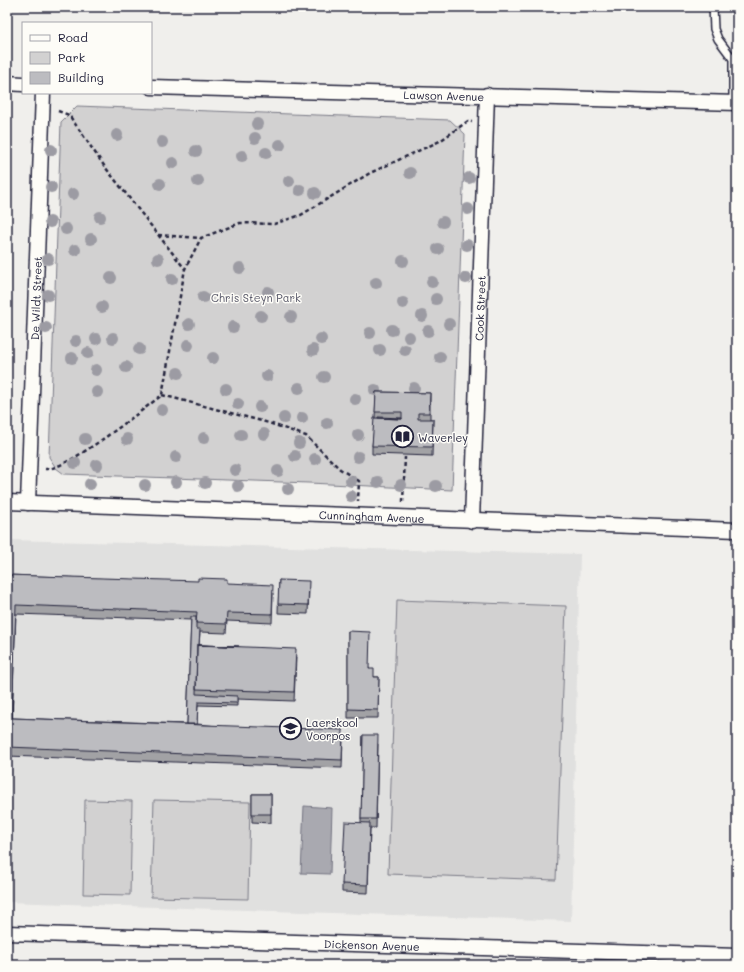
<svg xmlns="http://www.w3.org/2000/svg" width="744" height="972" viewBox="0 0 744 972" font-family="Mali,sans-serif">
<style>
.built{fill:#e0e0df}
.green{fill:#d2d1d1;stroke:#7a7a86}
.water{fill:#a9a9b0;stroke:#737381}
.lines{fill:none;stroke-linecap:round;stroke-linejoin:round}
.lane-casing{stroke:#22223b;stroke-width:10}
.street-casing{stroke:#22223b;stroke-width:17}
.path{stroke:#22223b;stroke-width:2.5;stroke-dasharray:4 3;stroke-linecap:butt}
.lane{stroke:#fdfcf7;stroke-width:7}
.street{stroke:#fdfcf7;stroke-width:14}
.tree{fill:#9c9ba3}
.wall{fill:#a2a2a5;stroke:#22223b;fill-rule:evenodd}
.building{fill:#bcbcc0;stroke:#22223b}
.labels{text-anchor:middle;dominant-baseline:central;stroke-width:3;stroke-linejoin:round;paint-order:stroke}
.street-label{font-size:11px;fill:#22223b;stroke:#fdfcf7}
.park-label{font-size:11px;fill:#575768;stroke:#fdfcf7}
.poi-label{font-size:11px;fill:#22223b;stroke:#fdfcf7;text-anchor:start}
</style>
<rect width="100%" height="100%" fill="#f0efec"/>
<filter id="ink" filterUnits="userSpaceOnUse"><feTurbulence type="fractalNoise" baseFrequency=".025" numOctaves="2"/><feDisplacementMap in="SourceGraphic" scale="8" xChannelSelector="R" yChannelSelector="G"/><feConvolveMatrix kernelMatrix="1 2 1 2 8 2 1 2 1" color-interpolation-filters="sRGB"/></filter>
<g filter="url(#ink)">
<path class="built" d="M7 540 580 554 571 921 7 902Z"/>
<path class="green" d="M77 106 450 120 465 134 452 490 309 483 64 474 56 468 49 457 61 122Z
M397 600 566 606 556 880 388 874Z
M85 800 132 801 130 895 83 894Z
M154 800 250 802 248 899 151 897Z"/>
<path class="water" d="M304 806 332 808 330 874 301 873Z"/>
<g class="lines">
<defs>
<path id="lane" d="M713 7 714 29 718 39 733 59V102"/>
<g id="street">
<path d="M7 83 23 84"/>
<path id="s1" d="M151 87 737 103"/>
<path id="s2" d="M7 502 737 530"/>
<path id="s3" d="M28 503 43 93"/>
<path id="s4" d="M472 521 487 95"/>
<path id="s5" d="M7 933 737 956"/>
</g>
</defs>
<use href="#lane" class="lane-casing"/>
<use href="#street" class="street-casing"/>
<path class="path" d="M58 111 69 115 105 167 185 269
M158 235 201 238
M162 395 269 423 306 436 340 469 359 481 358 501
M45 469C66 471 142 410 162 395L185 269 201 238 240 223 274 224 301 215 370 173 440 141 468 121 472 122
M403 502 405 457"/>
<use href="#lane" class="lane"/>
<use href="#street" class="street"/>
</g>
<g class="tree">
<circle cx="257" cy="124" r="6"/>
<circle cx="117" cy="135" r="6"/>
<circle cx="255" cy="138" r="6"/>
<circle cx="162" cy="142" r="6"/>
<circle cx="280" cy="145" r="6"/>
<circle cx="51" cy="150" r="6"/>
<circle cx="196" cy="151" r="6"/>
<circle cx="266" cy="153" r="6"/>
<circle cx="242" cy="156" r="6"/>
<circle cx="173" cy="163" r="6"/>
<circle cx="410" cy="173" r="6"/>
<circle cx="469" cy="178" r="6"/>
<circle cx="198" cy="181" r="6"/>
<circle cx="289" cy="181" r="6"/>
<circle cx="160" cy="184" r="6"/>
<circle cx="51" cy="187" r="6"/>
<circle cx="300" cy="190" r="6"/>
<circle cx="315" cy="193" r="6"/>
<circle cx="73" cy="194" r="6"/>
<circle cx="468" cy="209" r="6"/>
<circle cx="100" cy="217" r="6"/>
<circle cx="50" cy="222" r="6"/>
<circle cx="443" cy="222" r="6"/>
<circle cx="66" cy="229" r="6"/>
<circle cx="91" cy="239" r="6"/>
<circle cx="467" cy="245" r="6"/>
<circle cx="438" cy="249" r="6"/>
<circle cx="75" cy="250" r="6"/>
<circle cx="48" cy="259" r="6"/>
<circle cx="158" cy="259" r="6"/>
<circle cx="403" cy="261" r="6"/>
<circle cx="240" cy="268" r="6"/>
<circle cx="111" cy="278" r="6"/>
<circle cx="466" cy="278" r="6"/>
<circle cx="172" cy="279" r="6"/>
<circle cx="432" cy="282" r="6"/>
<circle cx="376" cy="283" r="6"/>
<circle cx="268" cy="292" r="6"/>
<circle cx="48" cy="295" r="6"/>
<circle cx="203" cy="297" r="6"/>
<circle cx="436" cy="299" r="6"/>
<circle cx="403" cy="303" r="6"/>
<circle cx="102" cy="307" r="6"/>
<circle cx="261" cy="316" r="6"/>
<circle cx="422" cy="316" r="6"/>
<circle cx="291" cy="317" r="6"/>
<circle cx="189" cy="324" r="6"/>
<circle cx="449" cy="324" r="6"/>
<circle cx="233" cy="327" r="6"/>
<circle cx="46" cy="328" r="6"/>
<circle cx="392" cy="330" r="6"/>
<circle cx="428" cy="331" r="6"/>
<circle cx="370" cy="333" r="6"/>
<circle cx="409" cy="337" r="6"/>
<circle cx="113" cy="338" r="6"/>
<circle cx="96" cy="339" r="6"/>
<circle cx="321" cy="339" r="6"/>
<circle cx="76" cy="341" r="6"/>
<circle cx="188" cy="345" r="6"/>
<circle cx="139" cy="349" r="6"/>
<circle cx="313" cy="350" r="6"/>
<circle cx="380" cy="350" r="6"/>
<circle cx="405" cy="350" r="6"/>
<circle cx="88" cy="353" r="6"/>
<circle cx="440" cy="357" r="6"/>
<circle cx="72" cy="358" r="6"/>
<circle cx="213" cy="358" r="6"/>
<circle cx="126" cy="367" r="6"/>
<circle cx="96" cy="370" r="6"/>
<circle cx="178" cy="373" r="6"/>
<circle cx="267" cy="376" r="6"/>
<circle cx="324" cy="377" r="6"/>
<circle cx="299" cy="388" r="6"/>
<circle cx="414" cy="388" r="6"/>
<circle cx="226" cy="389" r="6"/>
<circle cx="375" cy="390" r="6"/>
<circle cx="97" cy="392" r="6"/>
<circle cx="355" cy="399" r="6"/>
<circle cx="238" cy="404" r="6"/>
<circle cx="260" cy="407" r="6"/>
<circle cx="162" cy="410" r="6"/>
<circle cx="284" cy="418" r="6"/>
<circle cx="302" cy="418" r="6"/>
<circle cx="327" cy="423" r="6"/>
<circle cx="264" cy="434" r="6"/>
<circle cx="241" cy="435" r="6"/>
<circle cx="358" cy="435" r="6"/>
<circle cx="204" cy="438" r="6"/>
<circle cx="85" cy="439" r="6"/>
<circle cx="127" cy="439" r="6"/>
<circle cx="299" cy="443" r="6"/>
<circle cx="295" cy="456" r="6"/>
<circle cx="176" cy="457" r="6"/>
<circle cx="358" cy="457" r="6"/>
<circle cx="315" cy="459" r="6"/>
<circle cx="75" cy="463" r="6"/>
<circle cx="97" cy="465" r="6"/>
<circle cx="235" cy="470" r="6"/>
<circle cx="278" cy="471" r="6"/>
<circle cx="351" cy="481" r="6"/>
<circle cx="176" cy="482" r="6"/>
<circle cx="378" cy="482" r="6"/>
<circle cx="205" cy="483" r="6"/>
<circle cx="90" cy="484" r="6"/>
<circle cx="145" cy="485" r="6"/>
<circle cx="401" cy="485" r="6"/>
<circle cx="238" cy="486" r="6"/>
<circle cx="436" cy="486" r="6"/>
<circle cx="288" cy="489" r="6"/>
<circle cx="351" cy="496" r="6"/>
</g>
<path class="wall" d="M376 392 430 393V419H433L432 456 372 454V446L375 418Z
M7 575 227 583 273 593 272 623 227 621 226 633 200 632 199 645 239 647 296 657 294 701 237 699V706L198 705 197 724 343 738 342 768 7 756ZM16 614 191 620 187 724 12 718Z
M279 580 309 589 308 614 278 613Z
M348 631 374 677H379L378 718H348Z
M363 735 378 744 376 828H370L368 893 342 892V884L361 823Z
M252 794H271V823L252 822Z"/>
<path class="building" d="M376 392 430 393 429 413H418V419H433L432 447 372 446 374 418 402 419V412H375Z
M378 417 402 418V419L378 418Z
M7 575 198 581V578L227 579V583L273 585 272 614 227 613 226 624 196 623 197 612 16 605 12 718 343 730 342 760 7 747Z
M279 580 309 581 308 605 278 604Z
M191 617H196V629H200L199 645 239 646 197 645 196 694 237 696V703L198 702 197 724H187Z
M348 631 370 632 369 669H374V677H379L378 710 348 709Z
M197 645 296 649 294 692 196 689Z
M363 735H378L376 819H361Z
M252 794H271V814H252Z
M345 822 370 823 368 885 342 884Z"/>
</g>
<defs>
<symbol id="library-ring" viewBox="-11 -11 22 22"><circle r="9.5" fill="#fdfcf7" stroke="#22223b" stroke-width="1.5"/><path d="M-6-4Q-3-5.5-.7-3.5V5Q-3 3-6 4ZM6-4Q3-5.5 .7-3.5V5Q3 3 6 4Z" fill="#22223b"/></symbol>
<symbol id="school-ring" viewBox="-11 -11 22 22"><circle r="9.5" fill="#fdfcf7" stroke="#22223b" stroke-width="1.5"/><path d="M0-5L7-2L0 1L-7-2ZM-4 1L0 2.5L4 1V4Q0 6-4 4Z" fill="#22223b"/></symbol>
</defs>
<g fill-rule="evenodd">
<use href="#library-ring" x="390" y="424" width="25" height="25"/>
<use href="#school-ring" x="278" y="716" width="25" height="25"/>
</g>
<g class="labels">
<g class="street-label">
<text stroke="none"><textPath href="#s1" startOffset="293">Lawson Avenue</textPath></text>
<text stroke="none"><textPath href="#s3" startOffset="205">De Wildt Street</textPath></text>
<text stroke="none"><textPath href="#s4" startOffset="213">Cook Street</textPath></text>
<text stroke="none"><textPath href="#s2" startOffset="365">Cunningham Avenue</textPath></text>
<text stroke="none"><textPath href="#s5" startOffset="365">Dickenson Avenue</textPath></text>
</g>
<g class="park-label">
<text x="256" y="297">Chris Steyn Park</text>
</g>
<g class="poi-label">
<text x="418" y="437">Waverley</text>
<text x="306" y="722">Laerskool<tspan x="306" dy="13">Voorpos</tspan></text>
</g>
</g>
<rect width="744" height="972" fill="none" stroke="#fdfcf7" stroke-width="24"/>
<rect x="12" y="12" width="720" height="948" fill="none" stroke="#22223b" stroke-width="1.5" filter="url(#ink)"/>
<rect x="22" y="22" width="130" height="72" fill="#fdfcf7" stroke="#a5a5ac"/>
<rect x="30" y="35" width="20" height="6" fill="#fdfcf7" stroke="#a5a5ac"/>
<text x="58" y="42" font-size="12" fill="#22223b">Road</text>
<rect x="30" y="52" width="20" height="12" fill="#d2d1d1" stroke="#a5a5ac"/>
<text x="58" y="62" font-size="12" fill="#22223b">Park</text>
<rect x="30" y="72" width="20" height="12" fill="#bcbcc0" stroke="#a5a5ac"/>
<text x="58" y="82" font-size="12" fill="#22223b">Building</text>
</svg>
